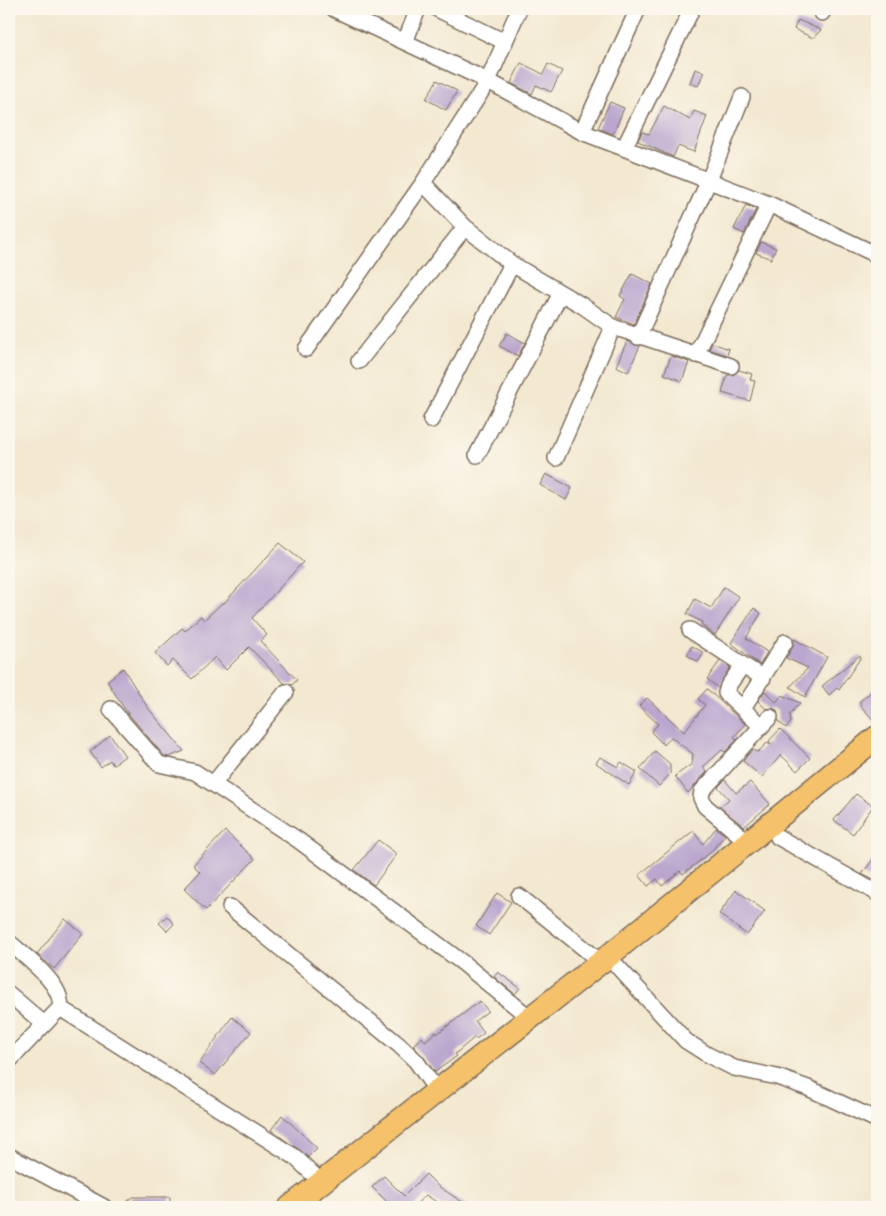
<svg xmlns="http://www.w3.org/2000/svg" width="886" height="1216" viewBox="0 0 886 1216" font-family="Pangolin,sans-serif">
<style>
.building{fill:#baa6ce}
.lines{fill:none;stroke-linecap:round;stroke-linejoin:round}
.minor-casing{stroke:#7b6c5c;stroke-width:18}
.highway-casing{stroke:#7b6c5c;stroke-width:25}
.minor{stroke:#fff;stroke-width:15}
.highway{stroke:#f5c16b;stroke-width:22}
</style>
<rect width="100%" height="100%" fill="#fbf7ec"/>
<filter id="ink" filterUnits="userSpaceOnUse"><feTurbulence type="fractalNoise" baseFrequency=".02" numOctaves="2"/><feDisplacementMap in="SourceGraphic" scale="10" xChannelSelector="R" yChannelSelector="G"/><feConvolveMatrix kernelMatrix="1 2 1 2 8 2 1 2 1" color-interpolation-filters="sRGB"/></filter>
<filter id="wash" filterUnits="userSpaceOnUse"><feTurbulence type="fractalNoise" baseFrequency=".0096" numOctaves="4" result="noise"/><feDisplacementMap in="SourceGraphic" scale="20" xChannelSelector="R" yChannelSelector="G"/><feGaussianBlur stdDeviation="1.12" result="paint"/><feColorMatrix in="noise" values="0 0 0 0 0 0 0 0 0 0 0 0 0 0 0 0 0 1.4 0 .05"/><feComposite in="paint" operator="in"/></filter>
<g filter="url(#wash)">
<rect width="100%" height="100%" fill="#f3e8d0"/>
<g id="blocks">
<path class="building" d="M798 20 821 30 813 38 794 29Z
M521 63 543 74 548 64 562 71 551 92 536 85 532 94 511 83Z
M695 69 704 72 698 86 690 83Z
M437 80 457 91 446 110 426 99Z
M610 102 624 108 613 134 598 128Z
M664 106 690 120 694 111 707 116 694 152 678 146 673 157 638 141 642 132 649 134Z
M746 205 756 209 744 234 734 229Z
M761 242 776 248 771 259 756 253Z
M632 274 652 284 634 324 616 317 625 299 620 296Z
M507 333 525 343 518 356 499 346Z
M627 341 640 346 628 372 616 366Z
M712 343 729 349 727 355 709 349Z
M671 356 689 362 682 381 664 374Z
M739 370 752 374 750 380 755 381 750 401 722 393 727 375H733Z
M546 474 572 488 566 500 540 485Z
M280 543 303 562 252 618 267 635 260 641 297 680 292 685 284 683 249 647 226 670 215 657 192 679 173 660 167 666 155 653 182 628 185 631 201 616 204 620 222 603 223 604Z
M724 587 739 597 715 635 701 624 702 622 687 614 695 599 711 608Z
M754 608 761 613 746 638 767 652 760 665 731 643Z
M794 639 827 657 805 697 790 687 808 668 786 658 793 647Z
M692 646 704 653 698 662 687 655Z
M859 656 861 657 839 690 837 688 829 695 822 686Z
M720 661 730 667 718 688 707 679Z
M123 668 148 708 184 751 169 757 164 756 126 711 107 681Z
M877 687V724L860 705V701Z
M707 689 745 724 734 737 737 740 725 752 722 750 703 767 707 772 688 793 675 776 692 764 693 754 671 737 664 745 651 732 658 724 639 706 647 698 684 732 705 705 698 699Z
M765 691 776 702 782 695 800 703 790 714 791 722 786 728 778 721 777 710 772 708 766 709 758 701Z
M780 729 810 758 797 771 781 755 762 777 743 761 752 750 758 752 767 743 771 745 769 741Z
M110 735 125 756 113 765 110 760 101 767 90 752Z
M655 751 670 764V774L659 786 640 769Z
M600 757 618 767 621 762 637 772 629 785 596 763Z
M725 780 736 793 750 782 770 804 744 827 720 807 729 799 718 787Z
M856 794 873 806 853 834 834 820Z
M716 828 725 835 711 852 683 874 680 871 662 886 657 879 648 886 639 875 693 831 703 844Z
M225 831 255 859 206 910 184 889 200 872 193 865Z
M378 840 397 854 374 885 354 870Z
M877 854V882L862 874Z
M736 890 765 911 747 935 719 914Z
M497 893 511 902 489 935 476 926Z
M167 916 174 924 167 931 159 923Z
M65 919 83 934 54 969 37 954Z
M498 972 520 988 515 994 494 977Z
M480 1001 488 1011 475 1021 484 1033 476 1039 475 1037 455 1054 457 1056 435 1072 413 1045 422 1037 425 1041 436 1032 437 1034Z
M232 1017 251 1032 215 1075 199 1063Z
M282 1115 317 1148 308 1157 271 1130Z
M426 1174 438 1186 470 1207H444L426 1195 413 1207H392L372 1187 384 1176 404 1196Z
M133 1197H170V1207H120Z"/>
</g>
</g>
<g filter="url(#ink)">
<use href="#blocks" fill-opacity="0" stroke="#7b6c5c" stroke-width="1"/>
<g class="lines">
<defs>
<path id="minor" d="M334 9 488 81 582 132 769 204 877 255
M437 9 505 42
M822 13 824 9
M405 42 418 9
M582 132 638 9
M624 148 692 9
M423 183 465 227 512 264 583 306 613 327 731 366
M638 337 709 180 742 97
M306 349 423 183 488 81 519 9
M696 355 769 204
M359 361 465 227
M431 420 512 264
M477 455 561 293
M556 458 613 327
M690 630 763 678
M743 665 728 686 726 693 761 726
M743 708 785 642
M111 709 159 764 195 772 298 840 463 963 530 1018
M214 783 286 692
M778 837 877 893
M748 842 705 806 701 798 702 791 770 717
M519 896 601 962
M230 907 399 1045 416 1061 437 1091
M9 942C24 956 65 985 60 1008L9 1061
M617 966 686 1041 708 1055 734 1068 777 1077 808 1088 877 1120
M9 994 44 1024
M60 1008 295 1157 321 1182
M9 1156 104 1207"/>
<path id="highway" d="M290 1207 601 962 877 737"/>
</defs>
<use href="#minor" class="minor-casing"/>
<use href="#highway" class="highway-casing"/>
<use href="#minor" class="minor"/>
<use href="#highway" class="highway"/>
</g>
</g>
<rect width="886" height="1216" fill="none" stroke="#fbf7ec" stroke-width="30"/>
</svg>
